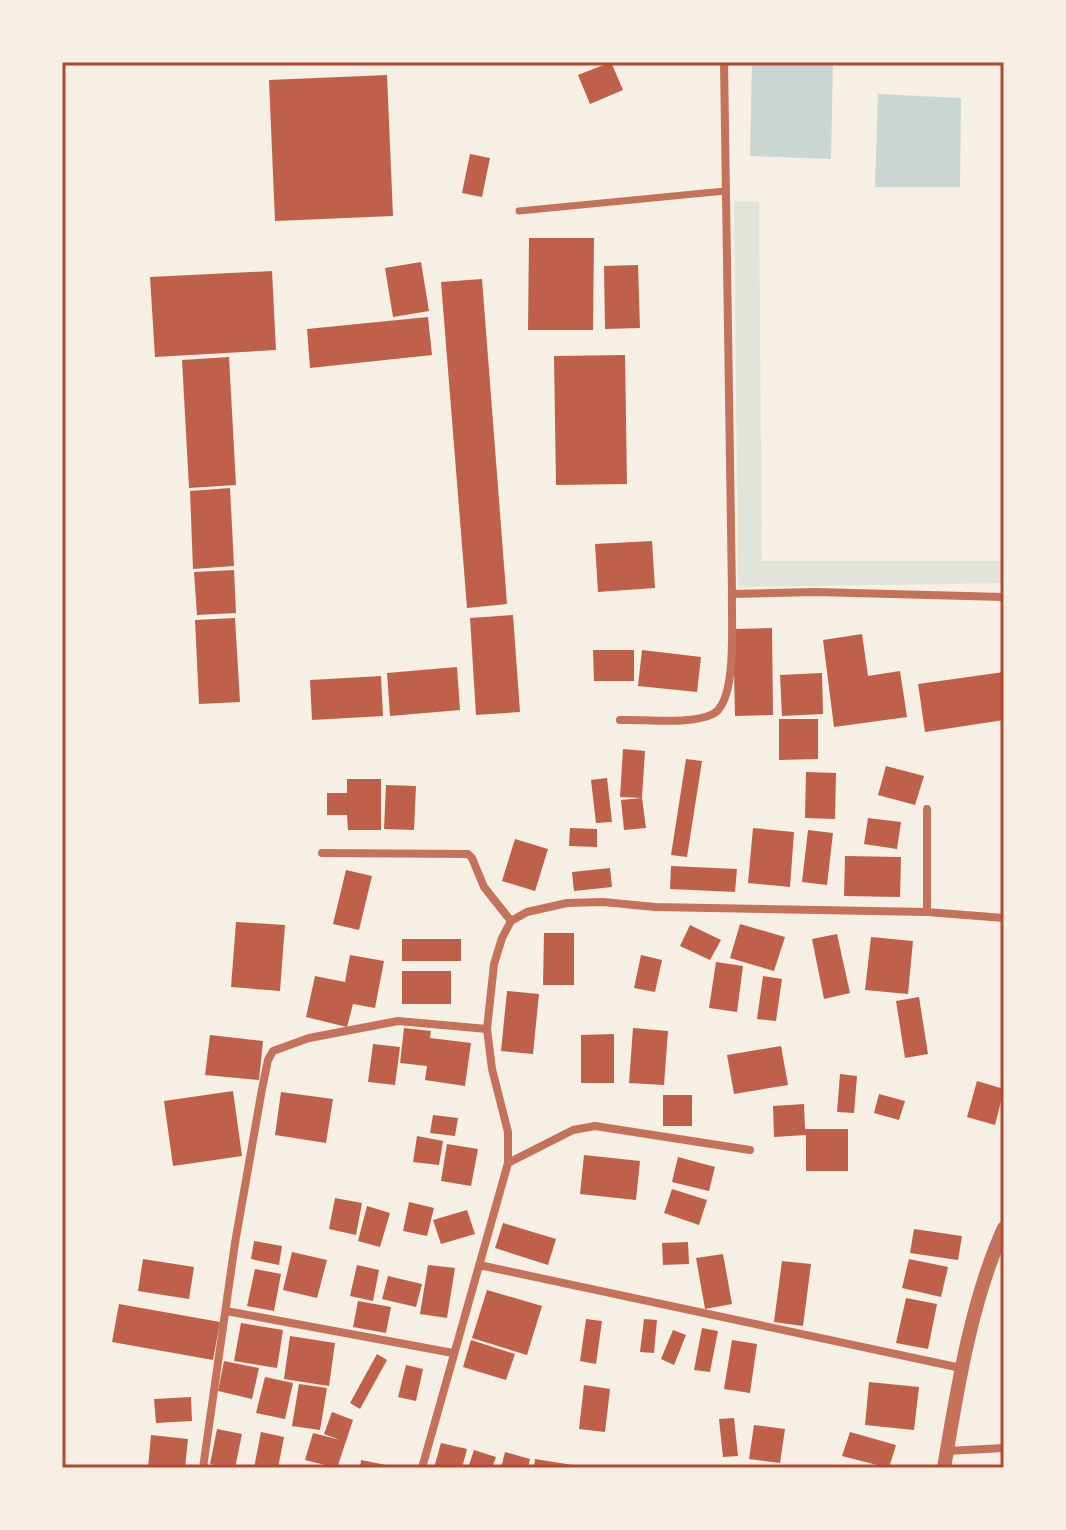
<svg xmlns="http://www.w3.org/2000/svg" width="1066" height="1530" viewBox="0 0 1066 1530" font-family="Overpass,sans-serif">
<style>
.green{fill:#e2e4dc}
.water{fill:#c9d6d2}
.building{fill:#bf614a}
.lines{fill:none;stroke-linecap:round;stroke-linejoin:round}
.pedestrian{stroke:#c5725c;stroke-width:7}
.minor{stroke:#c5725c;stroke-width:8}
.tertiary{stroke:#c5725c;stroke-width:14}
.neatline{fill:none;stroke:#b5482f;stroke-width:3}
</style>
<rect width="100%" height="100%" fill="#f6efe4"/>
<path class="green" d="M734 201 759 202 762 561H1004V583L738 587Z"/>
<path class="water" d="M752 62H833L831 159 750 156Z
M878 94 961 98 960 187H875Z"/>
<path class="building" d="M611 62 623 90 590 104 578 75Z
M387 75 393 216 275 221 269 80Z
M470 154 490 158 482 197 462 193Z
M529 238H594L593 330H528Z
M421 262 429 311 393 317 385 268Z
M638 265 640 328 605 329 604 266Z
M272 271 276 350 155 357 150 277Z
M482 279 507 604 467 608 441 282Z
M428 317 432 355 310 368 307 329Z
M625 355 627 484 556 485 554 356Z
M229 357 236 485 189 488 182 360Z
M230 488 234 566 193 569 190 491Z
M652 541 655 588 598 592 595 544Z
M234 570 236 613 197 615 194 572Z
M513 615 520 712 476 715 470 618Z
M235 618 240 702 199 704 195 620Z
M772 628 773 715 735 716 733 629Z
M862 634 868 676 900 671 907 717 834 727 823 640Z
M593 650H634V681H594Z
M642 650 701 657 697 692 638 686Z
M457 667 460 710 390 716 387 673Z
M1004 672V720L925 732 918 684Z
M822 673 823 714 782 716 780 675Z
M381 676 383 716 312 720 310 680Z
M779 719H818V759L779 760Z
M623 749 645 751 642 798 620 797Z
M686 759 702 761 687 857 671 855Z
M886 766 924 776 915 805 878 795Z
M806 772 836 773 835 819 805 818Z
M607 778 612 822 596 823 591 780Z
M347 779H381V830H348L347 815H327V793H347Z
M386 785 416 786 414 830 384 829Z
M642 798 646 828 624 830 621 800Z
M868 818 901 822 897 849 864 844Z
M570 828 597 829V847L569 846Z
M753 828 794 832 790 887 748 883Z
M808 830 833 833 827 885 802 882Z
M515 839 548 849 535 891 502 881Z
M845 856 901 857 900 897 844 896Z
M671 866 737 869 735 892 670 889Z
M610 868 612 887 574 891 572 872Z
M346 870 372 876 359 930 333 924Z
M236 922 285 925 280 991 231 987Z
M740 924 785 937 774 971 730 958Z
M690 925 721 940 710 960 680 946Z
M544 933H574V985H543Z
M837 934 850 993 824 999 812 939Z
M871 937 913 941 908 994 865 990Z
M402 939H461V961H402Z
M350 955 384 961 375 1008 353 1004 347 1027 306 1017 315 976 345 982Z
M641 955 662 960 655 992 634 988Z
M716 962 743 966 737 1012 709 1008Z
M402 971H451V1004H402Z
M763 976 782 979 776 1021 757 1019Z
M507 991 539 994 533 1054 501 1051Z
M919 997 928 1054 905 1058 896 1001Z
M404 1028 431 1031 430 1038 471 1043 465 1086 425 1080 427 1066 400 1063Z
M633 1028 668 1031 664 1085 629 1083Z
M614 1034V1083H581V1035Z
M210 1035 263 1041 259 1080 205 1075Z
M373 1044 400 1047 395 1085 368 1082Z
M781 1046 788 1085 734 1094 727 1055Z
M840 1074 857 1076 854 1113 837 1112Z
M977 1081 1004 1089 995 1125 967 1117Z
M233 1091 242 1156 173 1166 164 1101Z
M281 1092 333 1099 326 1143 275 1135Z
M879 1094 905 1101 899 1120 874 1113Z
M663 1095H692V1126H663Z
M804 1104 805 1129H848V1171H806V1135L774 1137 773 1106Z
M433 1115 458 1118 455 1136 430 1133Z
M417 1136 443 1141 439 1165 413 1162Z
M447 1144 478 1149 471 1186 441 1181Z
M584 1155 640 1161 636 1200 580 1194Z
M678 1157 715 1167 709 1191 672 1182Z
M672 1189 707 1200 699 1225 664 1213Z
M335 1198 362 1203 356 1235 329 1229Z
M409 1202 434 1208 427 1236 403 1231Z
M367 1206 390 1213 380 1247 358 1241Z
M467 1210 475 1234 441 1244 433 1220Z
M503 1223 556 1239 548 1265 495 1248Z
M914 1229 962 1236 958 1260 910 1253Z
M254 1241 282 1246 279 1265 251 1259Z
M688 1242 689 1264 663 1265 662 1243Z
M292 1252 327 1260 317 1298 283 1290Z
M723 1254 732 1304 705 1309 696 1258Z
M143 1259 194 1267 189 1299 138 1291Z
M909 1259 948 1267 941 1297 902 1288Z
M782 1261 811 1264 803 1326 774 1322Z
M357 1265 379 1270 373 1301 350 1296Z
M428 1265 455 1268 447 1318 420 1314Z
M255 1269 281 1274 274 1311 247 1306Z
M388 1276 422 1284 416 1307 382 1299Z
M487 1290 542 1306 527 1355 472 1338Z
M906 1298 937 1304 928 1349 896 1343Z
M358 1301 391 1307 386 1333 353 1327Z
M119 1304 220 1322 213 1360 112 1342Z
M586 1319 602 1321 596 1364 580 1361Z
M644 1319 657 1320 654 1353 640 1352Z
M241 1323 283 1330 277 1368 234 1361Z
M702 1328 718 1331 710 1372 694 1370Z
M673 1330 686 1335 674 1365 661 1359Z
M290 1336 335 1343 329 1386 284 1379Z
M471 1340 515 1354 506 1380 463 1367Z
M732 1340 757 1344 750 1393 724 1389Z
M377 1354 387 1360 360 1409 350 1403Z
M224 1361 259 1368 252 1399 218 1391Z
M406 1365 423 1369 416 1401 398 1397Z
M265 1377 293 1383 285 1419 256 1413Z
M869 1382 919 1387 914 1430 865 1425Z
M299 1384 327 1388 320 1430 292 1426Z
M584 1385 610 1389 605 1432 579 1429Z
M191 1397 192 1421 156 1423 154 1399Z
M332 1412 353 1420 337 1468 305 1460 313 1433 340 1440 324 1434Z
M734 1418 738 1456 723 1457 719 1419Z
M754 1425 785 1429 780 1463 749 1459Z
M217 1429 242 1434 235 1468 210 1464Z
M261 1432 284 1437 278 1468H254Z
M850 1432 896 1445 889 1468 842 1456Z
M151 1435 188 1439 185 1468H148Z
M441 1443 467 1449 462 1468H434Z
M474 1450 496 1457 492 1468H468Z
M505 1452 530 1459 528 1468H501Z
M535 1459 573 1465V1468H534Z
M361 1460 396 1467V1468H360Z"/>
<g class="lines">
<path class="pedestrian" d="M519 211 725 191"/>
<path class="minor" d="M724 62 732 594 815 592 1004 597
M620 720C644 719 691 725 713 714 738 701 731 620 732 594
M322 853 468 854 472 858 484 887 511 921
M927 912V809
M508 1163 573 1130 595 1126 750 1150
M479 1265 961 1368
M226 1311 453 1353
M947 1451 1004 1448
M203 1468 235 1243 262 1089 268 1060 273 1051 309 1038 398 1021 487 1029
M422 1468 508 1163V1132L492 1069 487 1029 494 964 502 938 511 921 527 912 567 903 603 902 655 907 927 912 1004 918"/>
<path class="tertiary" d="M944 1468C957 1390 971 1301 1004 1228"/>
</g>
<rect width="1066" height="1530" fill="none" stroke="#f6efe4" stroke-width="128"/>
<rect x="64" y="64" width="938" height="1402" class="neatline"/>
</svg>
